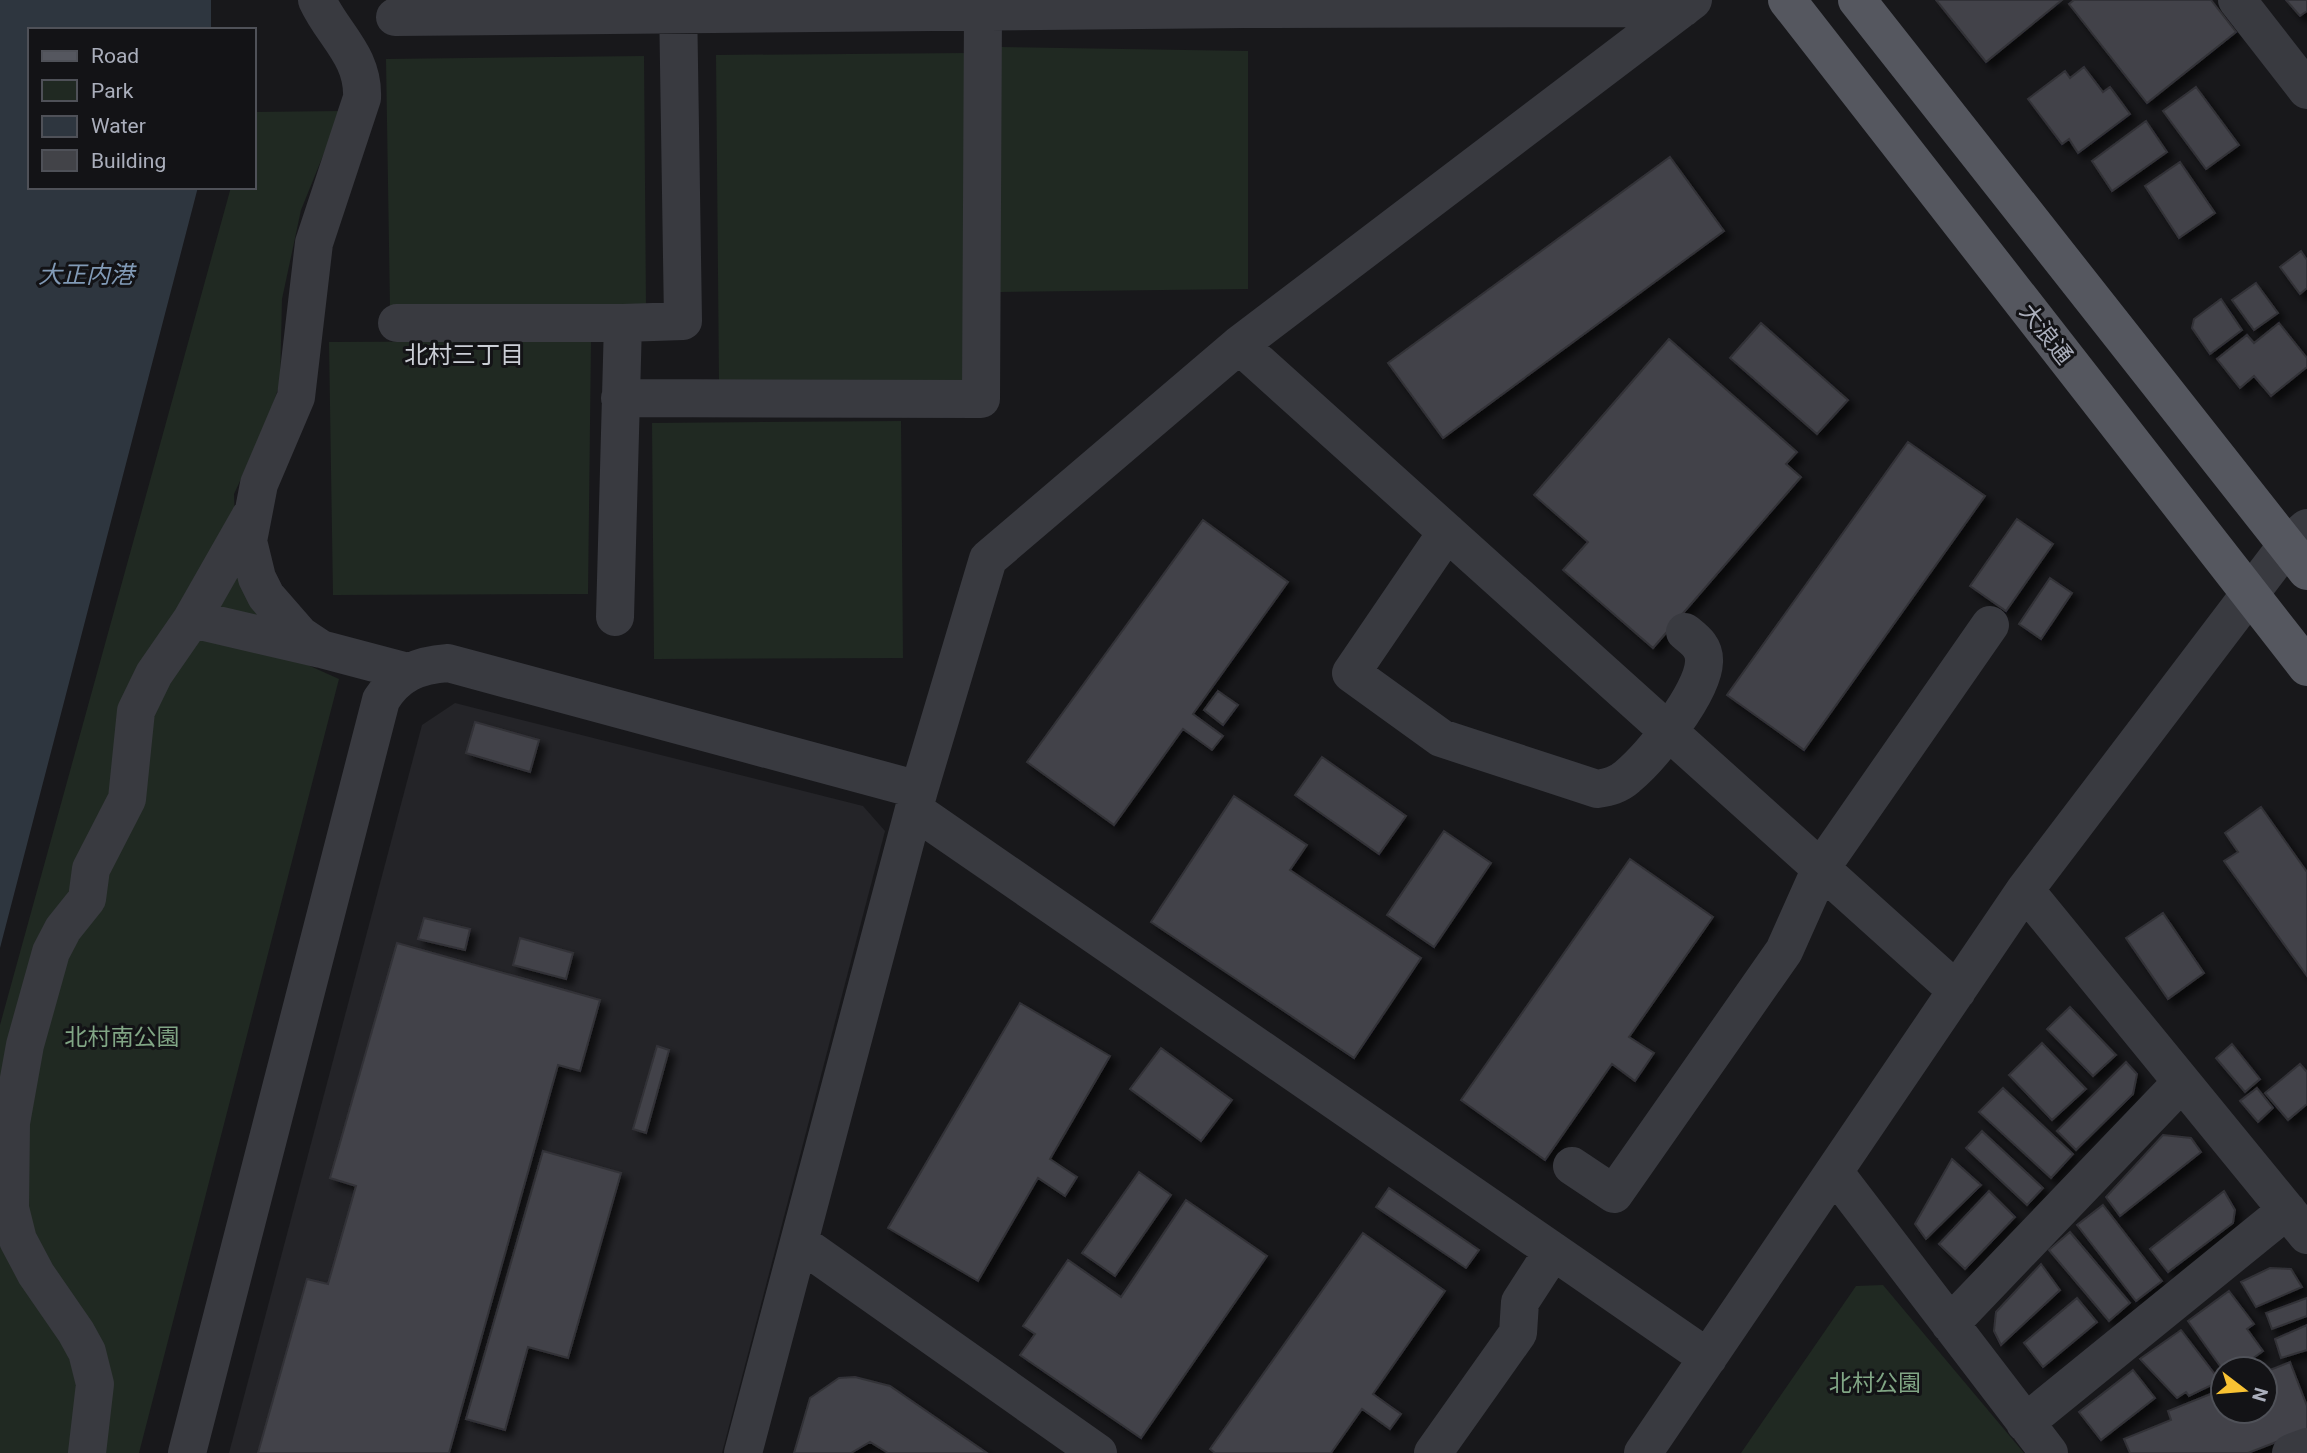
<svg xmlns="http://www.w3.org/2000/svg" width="2307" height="1453" viewBox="0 0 2307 1453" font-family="Roboto,'Noto Sans JP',sans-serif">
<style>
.built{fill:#242428}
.green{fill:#202922}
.water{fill:#2e363f}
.building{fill:#424348;stroke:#333237;stroke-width:2;filter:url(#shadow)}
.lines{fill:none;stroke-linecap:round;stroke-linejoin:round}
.minor{stroke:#393a40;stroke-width:38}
.major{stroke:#55575f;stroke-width:38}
.labels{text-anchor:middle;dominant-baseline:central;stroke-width:6;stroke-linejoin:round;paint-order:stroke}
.street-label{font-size:23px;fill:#aaaebb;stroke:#131316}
.park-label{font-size:23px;fill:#81a685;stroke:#131316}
.water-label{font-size:24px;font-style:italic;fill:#819ab6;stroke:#131316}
.neighbourhood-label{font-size:24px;fill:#cbced6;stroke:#131316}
</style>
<defs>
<filter id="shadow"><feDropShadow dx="6" dy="6" stdDeviation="3.5" flood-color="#0009"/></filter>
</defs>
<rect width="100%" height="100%" fill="#18181b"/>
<path class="built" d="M455 703 863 806 885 831 722 1453H229L422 725Z"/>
<path class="green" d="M1000 47 1248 51V289L999 292Z
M967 53 968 384H719L716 55Z
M644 56 646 308H390L386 59Z
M341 111 301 210 282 299 280 383 266 425 234 494 237 570 310 666 339 679 139 1453H0V1025L231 187H254V112Z
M591 341 588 594 333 595 329 342Z
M901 421 903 658 654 659 652 423Z
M1883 1285 2024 1453H1741L1856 1286Z"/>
<path class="water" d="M0 0H211V30H30V187H198L0 948Z"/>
<path class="building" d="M1936 0H2062L1986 62Z
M2074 0H2211L2236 32 2147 103 2069 4Z
M2286 0H2307V11L2300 16Z
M2084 67 2103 92 2110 87 2130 114 2078 153 2069 139 2062 144 2028 99 2065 71 2070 78Z
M2196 87 2239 145 2206 169 2163 111Z
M2146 121 2167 152 2112 191 2092 161Z
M1670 157 1724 231 1443 438 1388 363Z
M2180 162 2215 213 2179 238 2145 186Z
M2301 251 2307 260V288L2300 294 2280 267Z
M2256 283 2278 313 2254 330 2232 300Z
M2221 299 2242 330 2210 354 2192 328 2194 319Z
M1761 323 1848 400 1817 434 1730 358Z
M2279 323 2307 358V367L2271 396 2254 376 2240 388 2217 359 2247 335 2254 343Z
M1669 339 1797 452 1786 464 1801 477 1653 648 1563 570 1588 542 1534 495Z
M1908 442 1985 496 1804 750 1727 695Z
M2017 519 2053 544 2006 611 1970 586Z
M1203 520 1288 582 1193 714 1223 736 1212 750 1183 729 1114 825 1027 762Z
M2050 578 2072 593 2041 639 2019 624Z
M1218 691 1238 705 1223 725 1204 710Z
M475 722 539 740 530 772 466 753Z
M1322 757 1406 816 1379 854 1295 795Z
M1234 796 1307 845 1290 870 1421 958 1354 1058 1151 922Z
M2261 807 2307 872V976L2224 861 2238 852 2225 833Z
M1444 831 1491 863 1434 947 1387 915Z
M1630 859 1713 917 1629 1037 1654 1053 1635 1081 1612 1064 1545 1160 1461 1100Z
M2163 913 2204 973 2168 999 2126 938Z
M424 918 470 929 465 950 418 939Z
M520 938 573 953 566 979 513 965Z
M397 943 600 1000 580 1071 558 1065 449 1453H258L307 1279 328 1284 356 1186 330 1178Z
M1020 1003 1110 1056 1050 1159 1077 1177 1065 1196 1038 1178 978 1281 888 1228Z
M2070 1007 2116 1055 2093 1076 2047 1029Z
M2042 1043 2086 1089 2052 1120 2009 1075Z
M2232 1044 2260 1079 2245 1092 2216 1058Z
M657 1046 669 1050 646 1133 633 1129Z
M1161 1048 1232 1100 1201 1141 1130 1089Z
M2126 1062 2137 1074 2133 1094 2076 1150 2057 1131Z
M2300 1064 2307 1072V1104L2288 1120 2265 1093Z
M2003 1088 2073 1154 2051 1178 1979 1112Z
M2257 1088 2273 1108 2258 1122 2240 1101Z
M1982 1131 2043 1188 2027 1205 1966 1148Z
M2163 1135 2191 1138 2201 1152 2120 1216 2106 1197Z
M543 1151 621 1173 568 1358 528 1347 505 1430 466 1419Z
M1952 1159 1981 1185 1926 1239 1915 1224Z
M1139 1172 1171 1195 1115 1276 1082 1253Z
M1389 1188 1479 1250 1466 1268 1376 1207Z
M1989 1191 2015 1217 1965 1269 1939 1244Z
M2224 1191 2235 1210 2233 1223 2168 1272 2150 1249Z
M1186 1200 1267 1256 1141 1438 1020 1355 1035 1334 1023 1326 1068 1260 1121 1297Z
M2103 1205 2162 1281 2136 1301 2077 1225Z
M2070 1232 2130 1303 2109 1321 2049 1250Z
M1363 1233 1445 1291 1373 1394 1401 1414 1390 1429 1362 1409 1331 1453H1215L1210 1449Z
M2041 1264 2060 1290 2001 1345 1994 1331 1996 1312Z
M2270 1268 2291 1269 2302 1287 2256 1307 2241 1282Z
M2229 1291 2254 1324 2247 1329 2263 1351 2238 1369 2223 1370 2188 1321Z
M2077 1298 2097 1322 2043 1367 2024 1343Z
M2307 1298V1316L2272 1329 2266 1313Z
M2307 1325V1350L2281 1358 2275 1339Z
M2181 1330 2220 1381 2189 1396 2186 1392 2177 1398 2140 1359Z
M2290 1362 2307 1406V1430L2248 1453H2130L2124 1439 2171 1420 2168 1411 2223 1389V1411H2265V1372Z
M2133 1370 2155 1398 2101 1440 2079 1412Z
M855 1377 890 1386 987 1453H888L870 1442 851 1453H794L810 1398 839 1378Z"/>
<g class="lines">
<path class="minor" d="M317 0C333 35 364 56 362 98L314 243 296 397 259 484 248 541 257 578 266 596 300 635 321 649 408 672
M2237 0 2307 90
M395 17 1244 9 1683 8
M397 323H623
M1239 345 1957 991
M620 398 981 399 983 11
M1447 532 1351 673 1441 738 1597 789C1609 787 1618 785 1627 777 1651 757 1703 693 1704 662 1705 647 1695 640 1685 632
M615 617 623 323 683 321 678 0
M192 619 250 517
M914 810 1708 1358
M2025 890 2307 1235
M1572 1166 1614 1194 1784 951 1821 868 1990 625
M1835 1173 2049 1453
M799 1242 1098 1453
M1950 1324 2182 1082
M2025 1423 2287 1210
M87 1453 95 1384 87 1352 76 1332 36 1274 18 1240 10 1208 11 1123 25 1045 51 952 63 929 87 899 91 869 127 799 136 711 154 674 192 619 321 649
M187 1453 381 700C397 674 418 665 448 663L919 790
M743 1453 919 790 988 559 1239 345 1693 0
M1433 1453 1518 1333 1520 1302 1553 1251
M1643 1453 2025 890 2287 545 2307 528
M2291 1453 2307 1447"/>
<path class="major" d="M1787 0 2307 667
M1857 0 2307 571"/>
</g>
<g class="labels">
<g class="street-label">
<text transform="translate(2046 334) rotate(52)">大浪通</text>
</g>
<g class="park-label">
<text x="122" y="1037">北村南公園</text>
<text x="1875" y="1383">北村公園</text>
</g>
<g class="water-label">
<text x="86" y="275">大正内港</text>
</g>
<g class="neighbourhood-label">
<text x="464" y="355">北村三丁目</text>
</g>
</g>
<rect x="28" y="28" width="228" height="161" fill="#131316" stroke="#4f5158" stroke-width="2"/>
<rect x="42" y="51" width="35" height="10" fill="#55575f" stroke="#4f5158" stroke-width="2"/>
<text x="91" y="63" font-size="21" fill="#aaaebb">Road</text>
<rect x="42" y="80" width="35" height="21" fill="#202922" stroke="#4f5158" stroke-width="2"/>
<text x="91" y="98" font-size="21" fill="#aaaebb">Park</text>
<rect x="42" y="116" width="35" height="21" fill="#2e363f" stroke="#4f5158" stroke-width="2"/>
<text x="91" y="133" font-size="21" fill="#aaaebb">Water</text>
<rect x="42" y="150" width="35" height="21" fill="#424348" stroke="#4f5158" stroke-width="2"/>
<text x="91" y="168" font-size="21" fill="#aaaebb">Building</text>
<g transform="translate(2244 1390) rotate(106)"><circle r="33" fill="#131316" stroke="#4f5158" stroke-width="2"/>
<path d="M0-5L12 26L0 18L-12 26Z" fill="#f8c233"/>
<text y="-10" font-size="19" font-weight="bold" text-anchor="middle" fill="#aaaebb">N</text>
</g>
</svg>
